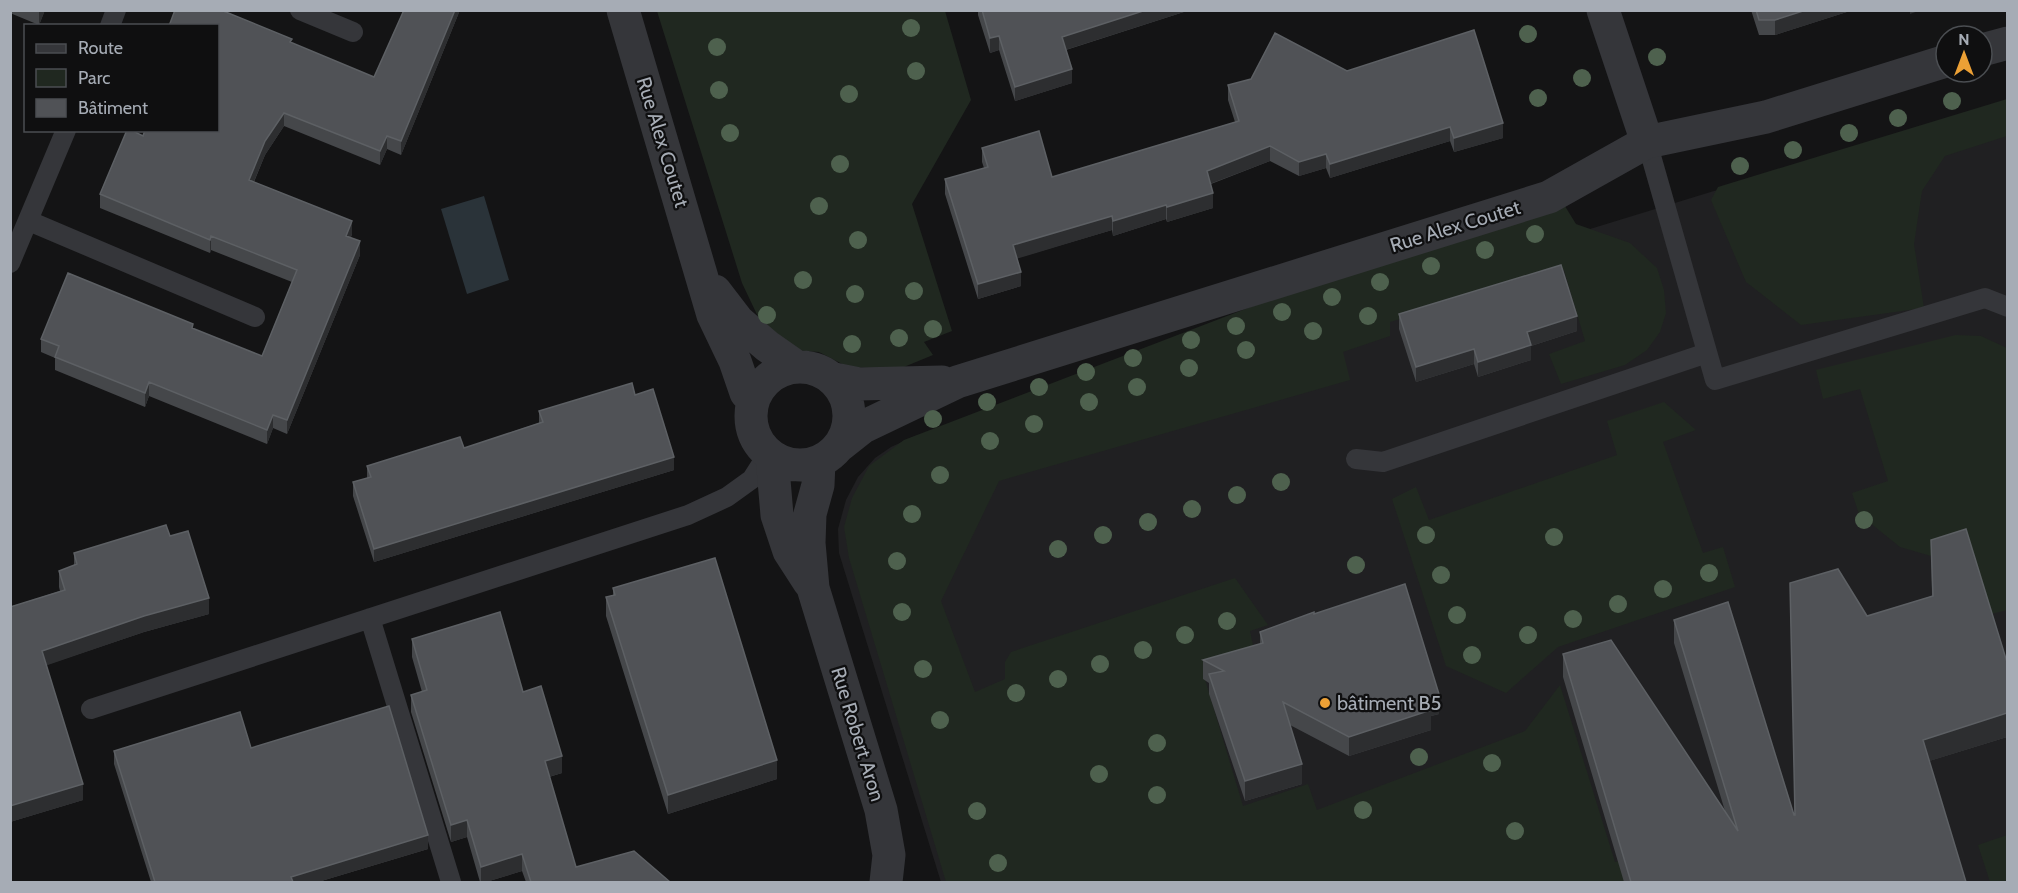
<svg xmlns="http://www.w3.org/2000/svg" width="2018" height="893" viewBox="0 0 2018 893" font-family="Cabin,sans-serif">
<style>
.built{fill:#202022}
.green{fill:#202820}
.water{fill:#2a3339}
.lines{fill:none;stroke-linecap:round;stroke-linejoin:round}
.lane{stroke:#35363a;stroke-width:20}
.street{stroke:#35363a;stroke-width:33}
.tree{fill:#4e614e}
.wall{fill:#45474a}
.shaded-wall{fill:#2d2e30}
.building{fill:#505256;stroke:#5d6064;stroke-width:1.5}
.poi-dot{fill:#eca035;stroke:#0f0f10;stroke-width:2}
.labels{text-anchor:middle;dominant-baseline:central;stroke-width:4.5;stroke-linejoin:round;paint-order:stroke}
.street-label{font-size:20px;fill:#a6acb5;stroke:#0f0f10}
.poi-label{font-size:20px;fill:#a6acb5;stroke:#0f0f10;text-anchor:start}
</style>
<rect width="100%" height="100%" fill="#141415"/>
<path class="built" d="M2007 101V882H941L839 553 838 529 846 500 858 477 875 458 891 447 915 436Z"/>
<path class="green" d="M657 11H945L971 100 912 204 952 331 924 342 933 355 899 369 848 367 819 352 792 350 761 323 742 283Z
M2007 99V136L1945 156 1922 191 1914 244 1924 308 1801 325 1746 282 1711 200 1718 187Z
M1555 190 1576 224 1630 243 1657 268 1664 290 1666 313 1660 332 1647 350 1625 365 1561 384 1549 354 1585 341 1564 270 1390 322V336L1343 352 1350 380 999 481 941 601 975 692 1005 679V662L1011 652 1235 578 1268 625 1250 631 1256 659 1204 676 1243 806 1308 784 1317 810 1525 731 1560 685 1615 862 1790 810 1762 882H946L849 558 844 527 852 498 869 466 904 440Z
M1956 335 1981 336 2007 348V610L1991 614 1971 545 1931 556 1900 547 1859 514 1852 493 1888 481 1860 389 1823 399 1816 370Z
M1664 402 1696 430 1663 442 1703 553 1723 547 1735 587 1558 647 1506 693 1446 666 1392 499 1416 487 1429 520 1617 455 1607 421Z
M2007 835V882H1990L1978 845Z"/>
<path class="water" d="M484 196 509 280 467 294 441 209Z"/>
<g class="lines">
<path class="lane" d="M300 10 353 32
M110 26 116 10
M1647 142 1715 380 1985 298 2008 307
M29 221 255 317
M10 263 66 130
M1356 459 1383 462 1707 353
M370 618 451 882
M91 709 688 515 727 497 752 479 768 454"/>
<path class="street" d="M623 10 713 315 735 361 746 393 753 401
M1603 10 1647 142
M1982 50 2008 43
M715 291 738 321 767 346 797 367
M751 416a49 49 0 1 1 98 0a49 49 0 1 1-98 0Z
M834 379 859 384 942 382
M839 446 863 427 957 382 1549 197 1647 142 1766 117 1946 61
M772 457 777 515 789 551 809 582
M819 462 818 485 810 514 809 543 813 588 881 810 889 855 886 882"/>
</g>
<g class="tree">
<circle cx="911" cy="28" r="9"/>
<circle cx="1528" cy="34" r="9"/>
<circle cx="717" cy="47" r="9"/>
<circle cx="1657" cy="57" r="9"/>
<circle cx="916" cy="71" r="9"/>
<circle cx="1582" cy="78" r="9"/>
<circle cx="719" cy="90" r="9"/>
<circle cx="849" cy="94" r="9"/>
<circle cx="1538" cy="98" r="9"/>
<circle cx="1952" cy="101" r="9"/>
<circle cx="1898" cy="118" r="9"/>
<circle cx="730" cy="133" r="9"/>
<circle cx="1849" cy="133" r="9"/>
<circle cx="1793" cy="150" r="9"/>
<circle cx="840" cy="164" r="9"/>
<circle cx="1740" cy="166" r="9"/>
<circle cx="819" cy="206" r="9"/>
<circle cx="1535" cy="234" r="9"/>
<circle cx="858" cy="240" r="9"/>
<circle cx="1485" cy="250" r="9"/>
<circle cx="1431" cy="266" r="9"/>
<circle cx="803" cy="280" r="9"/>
<circle cx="1380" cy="282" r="9"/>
<circle cx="914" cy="291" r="9"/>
<circle cx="855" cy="294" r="9"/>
<circle cx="1332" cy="297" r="9"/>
<circle cx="1282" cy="312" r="9"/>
<circle cx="767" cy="315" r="9"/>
<circle cx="1368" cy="316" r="9"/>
<circle cx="1236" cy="326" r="9"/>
<circle cx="933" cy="329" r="9"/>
<circle cx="1313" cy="331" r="9"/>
<circle cx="899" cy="338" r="9"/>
<circle cx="1191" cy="340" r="9"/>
<circle cx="852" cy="344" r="9"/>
<circle cx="1246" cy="350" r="9"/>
<circle cx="1133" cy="358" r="9"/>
<circle cx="1189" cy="368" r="9"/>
<circle cx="1086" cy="372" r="9"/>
<circle cx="1039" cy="387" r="9"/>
<circle cx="1137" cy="387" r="9"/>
<circle cx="987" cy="402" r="9"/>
<circle cx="1089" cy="402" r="9"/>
<circle cx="933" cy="419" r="9"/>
<circle cx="1034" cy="424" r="9"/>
<circle cx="990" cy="441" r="9"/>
<circle cx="940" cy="475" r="9"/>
<circle cx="1281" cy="482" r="9"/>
<circle cx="1237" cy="495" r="9"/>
<circle cx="1192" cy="509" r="9"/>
<circle cx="912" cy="514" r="9"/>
<circle cx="1864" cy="520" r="9"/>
<circle cx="1148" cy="522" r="9"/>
<circle cx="1103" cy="535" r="9"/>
<circle cx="1426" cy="535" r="9"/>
<circle cx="1554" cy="537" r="9"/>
<circle cx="1058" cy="549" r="9"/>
<circle cx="897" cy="561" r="9"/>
<circle cx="1356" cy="565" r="9"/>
<circle cx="1709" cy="573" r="9"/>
<circle cx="1441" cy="575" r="9"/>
<circle cx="1663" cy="589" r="9"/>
<circle cx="1618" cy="604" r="9"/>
<circle cx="902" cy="612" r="9"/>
<circle cx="1457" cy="615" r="9"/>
<circle cx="1573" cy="619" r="9"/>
<circle cx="1227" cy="621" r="9"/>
<circle cx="1185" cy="635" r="9"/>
<circle cx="1528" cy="635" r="9"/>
<circle cx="1143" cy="650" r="9"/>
<circle cx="1472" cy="655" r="9"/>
<circle cx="1100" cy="664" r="9"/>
<circle cx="923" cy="669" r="9"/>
<circle cx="1058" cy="679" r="9"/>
<circle cx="1016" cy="693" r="9"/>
<circle cx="940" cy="720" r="9"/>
<circle cx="1157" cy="743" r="9"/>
<circle cx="1419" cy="757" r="9"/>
<circle cx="1492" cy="763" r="9"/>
<circle cx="1099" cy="774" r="9"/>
<circle cx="1157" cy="795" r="9"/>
<circle cx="1363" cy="810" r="9"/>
<circle cx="977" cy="811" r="9"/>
<circle cx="1515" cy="831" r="9"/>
<circle cx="998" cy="863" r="9"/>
</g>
<path class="wall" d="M10 10H45L39 25 10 13Z
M404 10H460L401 155 387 149 380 165 284 126 265 155 254 182 352 234 351 237 360 255 287 434 273 428 267 444 149 396 145 407 55 370V358L41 352V339L193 329 262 356 292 282 211 250 210 253 100 208V194L292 43 374 77Z
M978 10H1190L1066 50 1072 83 1015 101 999 50 990 53 978 15Z
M1751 10H1853L1775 35H1759Z
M1347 71 1503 138 1454 152 1450 141 1330 178 1326 168 1299 176 1270 161 1211 184 1213 208 1167 222 1166 219 1113 236 1112 230 1017 258 1021 286 978 299 945 194V179L984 168 982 162V148L1052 177 1235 122 1228 100V85Z
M1399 314 1577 331 1531 346V360L1478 377 1474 364 1416 382 1399 329Z
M635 395 674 470 374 562 353 496V482L367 478V466L464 448 539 423V411Z
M170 536 209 614 144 632 46 665 83 800 10 822V607L60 591 59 587V571L74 566V553Z
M1931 540 2007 662V737L1929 761 1966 882H1624L1563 677V654L1725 811 1674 643V620L1794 815H1795L1790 583 1867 616 1932 596Z
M613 588 777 779 668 814 606 616V597L613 595Z
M1314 614 1439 714 1431 716V730L1349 756 1290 725 1302 784 1245 801 1209 694V683L1203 679V660L1260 644V632Z
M412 639 523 692 562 773 549 777 576 867 670 882H526L522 871 486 882H480L467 837 451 842 411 712V695L422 692 412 657Z
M251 748 428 849 318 882H151L114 764V751Z"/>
<path class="shaded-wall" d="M39 10H45L39 25Z
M455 10H460L401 155V141Z
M1146 10H1190L1062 51V37Z
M1806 10H1853L1775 35V20Z
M1910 10H1921L1910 14Z
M999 36V50L990 53V38Z
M1072 69V83L1015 101V87Z
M284 113V126L265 155 249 193V180L265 141Z
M1503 123V138L1454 152V138Z
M1450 127V141L1330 178V164Z
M387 136V149L380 165V151Z
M1270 146V161L1207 185V171Z
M1326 154V168L1299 176V162Z
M1213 193V208L1167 222V207Z
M1166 205V219L1113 236V221Z
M1112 216V230L1013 260V245Z
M352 221V234L346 249V236Z
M211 236V250L210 253V240Z
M360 241V255L287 434V420Z
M1021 272V286L978 299V284Z
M1577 316V331L1531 346V360L1478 377V362L1527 332Z
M1474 349V364L1416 382V367Z
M149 382V396L145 407V393Z
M273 415V428L267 444V430Z
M674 457V470L374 562V549Z
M209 598V614L144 632 42 667V651L144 616Z
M1439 694V714L1431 716V730L1349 756V737L1427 698Z
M2007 713V737L1923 763V740Z
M562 756V773L545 778V761Z
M777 760V779L668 814V795Z
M1302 764V784L1245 801V781Z
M83 784V800L10 822V806Z
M467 820V837L451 842V825Z
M428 835V849L318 882H291V877Z
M522 854V871L486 882H481V867Z"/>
<path class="building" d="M175 10H221L292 39 290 42 374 77 404 10H455L401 141 387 136 380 151 284 113 265 141 249 180 352 221 346 236 360 241 287 420 273 415 267 430 149 382 145 393 55 357 59 346 41 339 68 273 193 324 192 328 262 356 297 270 211 236 210 240 100 194 127 130H131L143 136 145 130H218V26H169Z
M982 10H1146L1062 37 1072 69 1015 87 999 36 990 38Z
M1756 10H1806L1775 20H1759Z
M1474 30 1503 123 1454 138 1450 127 1330 164 1326 154 1299 162 1270 146 1207 171 1213 193 1167 207 1166 205 1113 221 1112 216 1013 245 1021 272 978 284 945 179 988 167 982 148 1039 131 1052 177 1239 121 1228 85 1251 79 1275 33 1347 71Z
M1561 265 1577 316 1527 332 1531 345 1478 362 1474 349 1416 367 1399 314Z
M632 383 635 395 653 389 674 457 374 549 353 482 371 477 367 466 460 437 464 448 543 422 539 411Z
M166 525 170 536 188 531 209 598 144 616 42 651 83 784 10 806V607L65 590 59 571 77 564 74 553Z
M1966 529 2007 662V713L1923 740 1966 882H1631L1563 654 1611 640 1738 831 1674 620 1728 602 1794 815H1795L1790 583 1838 569 1867 616 1933 596 1931 540Z
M715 558 777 760 668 795 606 597 615 595 613 588Z
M1405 584 1439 694 1427 698 1431 710 1349 737 1283 702 1302 764 1245 781 1209 674 1224 671 1203 660 1263 643 1260 632 1314 612V614Z
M500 612 523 692 541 686 562 756 545 761 576 867 634 851 670 882H531L522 854 481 867 467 820 451 825 411 695 427 690 412 639Z
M389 706 428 835 291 877 293 882H155L114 751 240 712 251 748Z"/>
<circle class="poi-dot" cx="1325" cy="703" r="6"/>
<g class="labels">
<g class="street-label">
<text transform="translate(663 142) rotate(73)">Rue Alex Coutet</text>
<text transform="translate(1455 226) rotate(-17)">Rue Alex Coutet</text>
<text transform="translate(858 734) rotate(73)">Rue Robert Aron</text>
</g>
<g class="poi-label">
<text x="1337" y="703">bâtiment B5</text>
</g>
</g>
<rect width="2018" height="893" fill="none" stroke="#a6acb5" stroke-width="24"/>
<rect x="24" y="24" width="195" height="108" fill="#0f0f10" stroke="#4b4e52" stroke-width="1.5"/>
<rect x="36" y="44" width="30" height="9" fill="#35363a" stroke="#4b4e52" stroke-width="1.5"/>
<text x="78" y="54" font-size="18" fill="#a6acb5">Route</text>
<rect x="36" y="69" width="30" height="18" fill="#202820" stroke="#4b4e52" stroke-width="1.5"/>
<text x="78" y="84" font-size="18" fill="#a6acb5">Parc</text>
<rect x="36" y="99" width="30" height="18" fill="#505256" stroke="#4b4e52" stroke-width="1.5"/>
<text x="78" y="114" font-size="18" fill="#a6acb5">Bâtiment</text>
<g transform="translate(1964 54)"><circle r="28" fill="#0f0f10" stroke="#4b4e52" stroke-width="1.5"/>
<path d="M0-4.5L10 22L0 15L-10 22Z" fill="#eca035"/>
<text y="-9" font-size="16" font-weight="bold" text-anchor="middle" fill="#a6acb5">N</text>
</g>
</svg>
